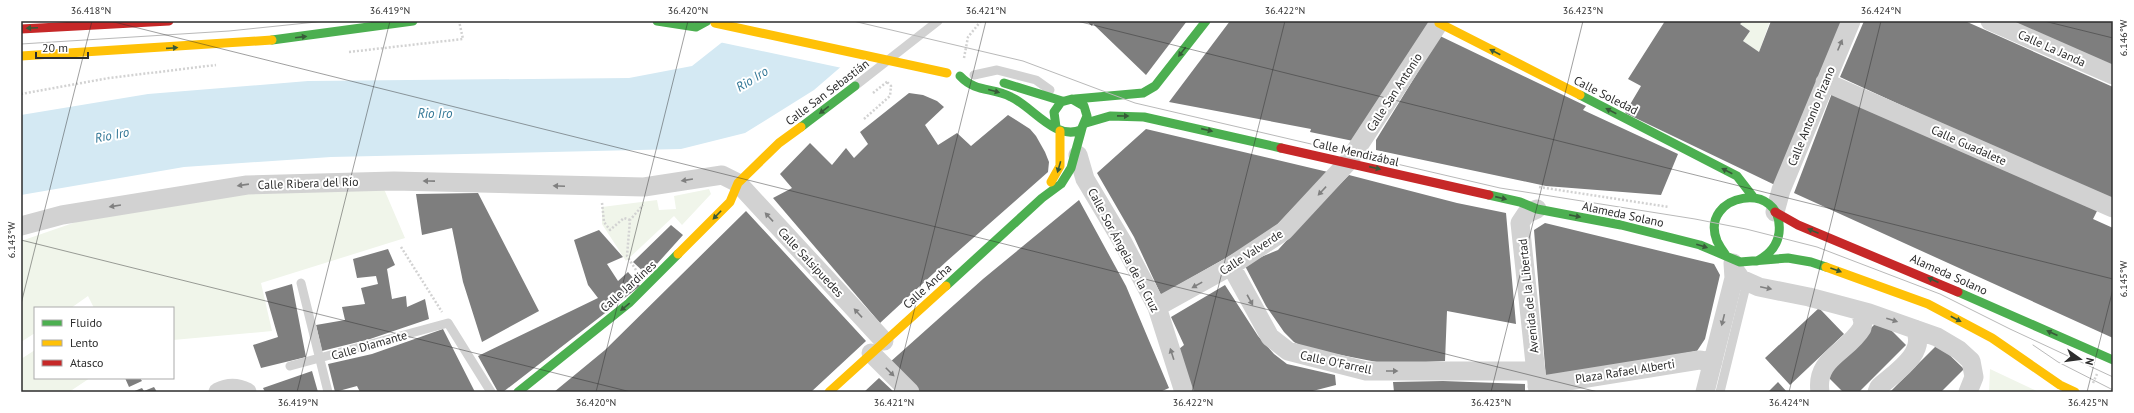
<svg xmlns="http://www.w3.org/2000/svg" width="2134" height="413" viewBox="0 0 2134 413" font-family="'PT Sans',sans-serif">
<style>
.green{fill:#f0f5ea}
.water{fill:#d4e9f3}
.pier{fill:#fff}
.building{fill:#7e7e7e}
.lines{fill:none;stroke-linecap:round;stroke-linejoin:round}
.path{stroke:#d2d2d2;stroke-width:2.5;stroke-dasharray:2 2;stroke-linecap:butt}
.lane{stroke:#d2d2d2;stroke-width:9}
.street{stroke:#d2d2d2;stroke-width:19}
.fast{stroke:#4caf50;stroke-width:9}
.slow{stroke:#ffc107;stroke-width:9}
.jam{stroke:#c62828;stroke-width:9}
.tram{stroke:#b9b9b9;stroke-width:1}
.slow-bridge{stroke:#ffc107;stroke-width:9}
.oneway{fill:#385a39}
.oneway2{fill:#808080}
.ticks{fill:none;stroke:#2d2d2d;stroke-width:1;stroke-opacity:0.45}
.labels{text-anchor:middle;dominant-baseline:central;stroke-width:4;stroke-linejoin:round;paint-order:stroke}
.street-label{font-size:12px;fill:#2d2d2d;stroke:#fff}
.water-label{font-size:13px;font-style:italic;fill:#337796;stroke:#fff}
.neatline{fill:none;stroke:#2d2d2d;stroke-width:1.5}
.ticks-label{font-size:10px;text-anchor:middle;fill:#2d2d2d}
</style>
<rect width="100%" height="100%" fill="#fff"/>
<path class="green" d="M1743 21H1770L1759 52 1743 41 1750 31 1740 24Z
M384 189 405 238 261 283 272 331 173 340V308H94L88 296 71 308H35V333L21 342V241L76 222 249 193Z
M709 189 711 194 682 225 674 216 626 261 602 224V207L657 200 659 210 676 209 674 196Z
M35 350V378H90L69 392H21V359Z
M1990 369 2039 392H1989Z"/>
<path class="water" d="M749 21H894L814 90 745 133 681 149 331 157 184 167 21 195V115L148 94 308 81 629 78 692 66Z"/>
<path class="pier" d="M746 21H885L895 23 842 68 719 42Z"/>
<path class="building" d="M1086 21H1187L1146 75 1093 24 1092 26Z
M1230 21H1436L1358 142 1310 132 1311 129 1169 102Z
M1665 21H1743L1740 24 1750 31 1743 41 1759 52 1771 21H1843L1775 185 1625 113 1641 86 1628 79Z
M1864 21H1965L2113 87V203L1840 77Z
M2006 21H2113V69Z
M1440 36 1586 106 1583 110 1678 154 1661 195 1546 186 1376 150V140Z
M1834 88 2098 209 2093 219 2113 228V338L1794 193Z
M909 93 923 95 937 101 944 107 925 125 938 145 957 133 971 146 1008 115 1030 129 1036 136 1045 152 1049 162 1048 172 947 261 880 323 773 198 792 188 780 174 810 143 832 165 846 148 854 158 868 144 860 132Z
M1146 129 1328 172 1268 234 1161 295 1134 237 1097 173Z
M1349 175 1457 203 1506 213 1516 324 1447 311 1445 361 1387 364 1305 348 1294 342 1284 332 1266 306 1244 264 1278 250 1318 206Z
M478 193 539 311 482 342 463 282 452 228 422 235 416 194Z
M1079 200 1126 286 1169 388 1160 392H919L889 363 983 279Z
M746 211 866 341 811 392H554L605 350Z
M1545 223 1714 264 1720 275 1705 339 1697 351 1546 378 1534 230Z
M671 225 683 235 647 275 633 262Z
M599 230 623 257 607 264 618 281 628 272 640 286 503 392H498L478 356 598 298 588 285 574 240Z
M388 249 395 265 387 269 392 299 406 296 407 307 425 299 429 319 370 339 322 351 316 325 345 320 342 307 365 304 361 288 378 284 376 276 357 278 353 259Z
M292 284 306 357 261 368 253 345 278 337 265 292Z
M1225 285 1258 336 1274 354 1287 364 1335 375 1336 385 1309 392H1191L1179 349 1184 345 1171 317Z
M1819 308 1844 334 1790 385 1765 358Z
M1880 319 1906 345 1859 392H1843L1825 374Z
M443 329 475 392H360L357 386 335 392 328 364 372 354Z
M1938 344 1964 369 1941 392H1890Z
M312 371 318 392H265L263 388Z
M125 378H140L142 381 129 387Z
M879 378 894 392H864Z
M1443 381 1525 384V392H1394L1393 382Z
M1778 382 1787 392H1768Z
M154 387 157 392H132L142 388 144 391Z"/>
<g class="lines">
<path class="path" d="M349 52 463 39 459 21
M964 58 968 37 981 21
M873 93 888 81
M21 94 109 78 216 65
M864 119 890 96 891 86 886 81
M1539 187 1669 207
M602 203 604 222 610 230 624 218 630 220
M401 247 442 312
M636 270 627 256 630 220 643 205
M2093 383 2097 374"/>
<path class="lane" d="M974 75 997 70 1036 80 1050 90
M855 86 938 21
M301 283 328 392
M290 366 448 323 491 392
M1720 392 1747 282"/>
<path class="street" d="M1990 21 2113 75
M1825 82 2113 208
M1078 155 1085 179 1122 241 1157 307 1184 392
M1537 209 1526 214 1520 223 1538 392
M1775 212 1781 190 1851 21
M21 226 62 215 247 185 394 181 644 187 722 175 738 183 884 341
M1231 266 1270 337 1288 351 1366 371H1536
M1734 269 1741 279 1759 287 1809 297 1869 313 1937 337 1959 350 1971 361 1974 377 1968 392
M1157 307 1231 266 1284 231 1348 162 1439 23
M871 353 910 392
M1537 386 1699 360 1713 362
M218 392C228 387 237 387 247 392
M1705 392 1734 278 1733 263
M1820 392C1815 358 1847 353 1862 328L1863 322 1860 311
M1877 392 1879 387C1896 372 1927 353 1915 329"/>
<path class="fast" d="M657 21 696 27 707 21
M272 40 413 21
M960 76C976 93 992 87 1011 97 1033 107 1055 141 1081 130L1087 116 1084 106 1072 99 1061 102 1054 112 1056 127
M1004 83 1062 101
M1580 95 1737 176 1754 198
M1075 99 1143 93 1155 86 1206 21
M1086 123 1110 116 1144 117 1281 148
M801 127 855 86
M1489 195 1520 202 1537 209 1621 225 1700 245 1740 262 1788 258 1811 262 1826 267
M1725 254C1722 250 1719 245 1717 241 1698 193 1785 178 1779 233 1777 247 1769 255 1757 261
M946 286 1042 198 1061 184 1071 168 1082 128
M1958 292 2113 360
M518 392 629 303 678 254"/>
<path class="slow" d="M1440 21 1439 23 1580 95
M21 56 272 40
M1051 182 1060 166V131
M678 254 730 202 738 183 779 143 801 127
M1826 267 1928 304 1992 338 2060 385 2075 392
M829 392 946 286"/>
<path class="jam" d="M21 29 169 21
M1281 148 1489 195
M1775 212 1798 225 1958 292"/>
<path class="tram" d="M853 21 1023 61 1135 103 1500 188 1695 219 1746 229 1817 247 1940 294 2010 329 2113 377
M21 44 229 31 326 21
M2033 345 2058 362 2113 390"/>
<path class="slow-bridge" d="M715 23 947 73"/>
</g>
<defs><path id="oneway-solid" d="M-6-.8H1V-3.2L6.5 0L1 3.2V.8H-6Z"/></defs>
<g class="oneway">
<use href="#oneway-solid" transform="translate(32 28) rotate(177)"/>
<use href="#oneway-solid" transform="translate(301 37) rotate(-7)"/>
<use href="#oneway-solid" transform="translate(172 48) rotate(-4)"/>
<use href="#oneway-solid" transform="translate(1182 52) rotate(128)"/>
<use href="#oneway-solid" transform="translate(1495 52) rotate(-153)"/>
<use href="#oneway-solid" transform="translate(994 91) rotate(15)"/>
<use href="#oneway-solid" transform="translate(824 110) rotate(143)"/>
<use href="#oneway-solid" transform="translate(1611 111) rotate(-153)"/>
<use href="#oneway-solid" transform="translate(1123 116) rotate(1)"/>
<use href="#oneway-solid" transform="translate(1207 130) rotate(13)"/>
<use href="#oneway-solid" transform="translate(1059 167) rotate(106)"/>
<use href="#oneway-solid" transform="translate(1375 168) rotate(13)"/>
<use href="#oneway-solid" transform="translate(1727 171) rotate(-153)"/>
<use href="#oneway-solid" transform="translate(1501 198) rotate(13)"/>
<use href="#oneway-solid" transform="translate(717 215) rotate(134)"/>
<use href="#oneway-solid" transform="translate(1575 216) rotate(11)"/>
<use href="#oneway-solid" transform="translate(1813 231) rotate(-158)"/>
<use href="#oneway-solid" transform="translate(1702 246) rotate(17)"/>
<use href="#oneway-solid" transform="translate(1836 270) rotate(20)"/>
<use href="#oneway-solid" transform="translate(1933 280) rotate(-156)"/>
<use href="#oneway-solid" transform="translate(625 307) rotate(141)"/>
<use href="#oneway-solid" transform="translate(1956 319) rotate(28)"/>
<use href="#oneway-solid" transform="translate(2052 333) rotate(-156)"/>
</g>
<g class="oneway2">
<use href="#oneway-solid" transform="translate(1840 45) rotate(-67)"/>
<use href="#oneway-solid" transform="translate(687 180) rotate(171)"/>
<use href="#oneway-solid" transform="translate(429 181) rotate(-179)"/>
<use href="#oneway-solid" transform="translate(243 185) rotate(172)"/>
<use href="#oneway-solid" transform="translate(559 186) rotate(-178)"/>
<use href="#oneway-solid" transform="translate(1322 191) rotate(133)"/>
<use href="#oneway-solid" transform="translate(115 206) rotate(171)"/>
<use href="#oneway-solid" transform="translate(769 217) rotate(-133)"/>
<use href="#oneway-solid" transform="translate(1197 285) rotate(151)"/>
<use href="#oneway-solid" transform="translate(1766 288) rotate(12)"/>
<use href="#oneway-solid" transform="translate(1250 300) rotate(61)"/>
<use href="#oneway-solid" transform="translate(858 313) rotate(-133)"/>
<use href="#oneway-solid" transform="translate(1723 320) rotate(104)"/>
<use href="#oneway-solid" transform="translate(1892 320) rotate(17)"/>
<use href="#oneway-solid" transform="translate(1172 354) rotate(-108)"/>
<use href="#oneway-solid" transform="translate(1392 371)"/>
<use href="#oneway-solid" transform="translate(890 372) rotate(45)"/>
</g>
<path class="ticks" d="M110 21 1598 392M1077 21 2113 279M2044 21 2113 38M21 240 631 392M21 304 92 21M297 392 390 21M596 392 688 21M894 392 986 21M1192 392 1285 21M1491 392 1583 21M1789 392 1881 21M2087 392 2113 289"/>
<g class="labels">
<g class="street-label">
<text transform="translate(2052 48) rotate(24)">Calle La Janda</text>
<text transform="translate(827 92) rotate(-37)">Calle San Sebastián</text>
<text transform="translate(1394 92) rotate(-57)">Calle San Antonio</text>
<text transform="translate(1606 95) rotate(27)">Calle Soledad</text>
<text transform="translate(1811 116) rotate(-68)">Calle Antonio Pizano</text>
<text transform="translate(1969 145) rotate(24)">Calle Guadalete</text>
<text transform="translate(1356 152) rotate(13)">Calle Mendizábal</text>
<text transform="translate(308 183) rotate(-2)">Calle Ribera del Río</text>
<text transform="translate(1623 214) rotate(12)">Alameda Solano</text>
<text transform="translate(1124 250) rotate(62)">Calle Sor Ángela de la Cruz</text>
<text transform="translate(1251 252) rotate(-33)">Calle Valverde</text>
<text transform="translate(811 262) rotate(47)">Calle Salsipuedes</text>
<text transform="translate(1949 274) rotate(24)">Alameda Solano</text>
<text transform="translate(628 286) rotate(-42)">Calle Jardines</text>
<text transform="translate(927 286) rotate(-42)">Calle Ancha</text>
<text transform="translate(1528 296) rotate(-96)">Avenida de la Libertad</text>
<text transform="translate(369 345) rotate(-16)">Calle Diamante</text>
<text transform="translate(1336 362) rotate(12)">Calle O'Farrell</text>
<text transform="translate(1625 371) rotate(-9)">Plaza Rafael Alberti</text>
</g>
<g class="water-label">
<text transform="translate(752 79) rotate(-32)">Rio Iro</text>
<text x="435" y="113">Rio Iro</text>
<text transform="translate(112 135) rotate(-11)">Rio Iro</text>
</g>
</g>
<rect width="2134" height="413" fill="none" stroke="#ffffff" stroke-width="44"/>
<rect x="34" y="307" width="140" height="72" fill="#ffffff" stroke="#ababab"/>
<rect x="42" y="320" width="20" height="6" fill="#4caf50" stroke="#ababab"/>
<text x="70" y="327" font-size="12" fill="#2d2d2d">Fluido</text>
<rect x="42" y="340" width="20" height="6" fill="#ffc107" stroke="#ababab"/>
<text x="70" y="347" font-size="12" fill="#2d2d2d">Lento</text>
<rect x="42" y="360" width="20" height="6" fill="#c62828" stroke="#ababab"/>
<text x="70" y="367" font-size="12" fill="#2d2d2d">Atasco</text>
<g transform="translate(2080 359) rotate(104)" stroke="#ffffff" stroke-width="3" paint-order="stroke">
<path d="M0-3L7 15L0 10L-7 15Z" fill="#2d2d2d"/>
<text y="-6" font-size="11" font-weight="bold" text-anchor="middle" fill="#2d2d2d">N</text>
</g>
<path d="M36 52v6h52v-6" fill="none" stroke="#2d2d2d" stroke-width="2"/>
<text x="42" y="52" font-size="12" fill="#2d2d2d" stroke="#ffffff" stroke-width="3" paint-order="stroke">20 m</text>
<rect x="22" y="22" width="2090" height="369" class="neatline"/>
<g class="ticks-label">
<text x="91" y="14">36.418°N</text>
<text x="390" y="14">36.419°N</text>
<text x="688" y="14">36.420°N</text>
<text x="986" y="14">36.421°N</text>
<text x="1285" y="14">36.422°N</text>
<text x="1583" y="14">36.423°N</text>
<text x="1881" y="14">36.424°N</text>
<text transform="translate(2123 38) rotate(-90)" y="4">6.146°W</text>
<text transform="translate(11 240) rotate(-90)" y="4">6.143°W</text>
<text transform="translate(2123 279) rotate(-90)" y="4">6.145°W</text>
<text x="298" y="406">36.419°N</text>
<text x="596" y="406">36.420°N</text>
<text x="894" y="406">36.421°N</text>
<text x="1193" y="406">36.422°N</text>
<text x="1491" y="406">36.423°N</text>
<text x="1789" y="406">36.424°N</text>
<text x="2088" y="406">36.425°N</text>
</g>
</svg>
